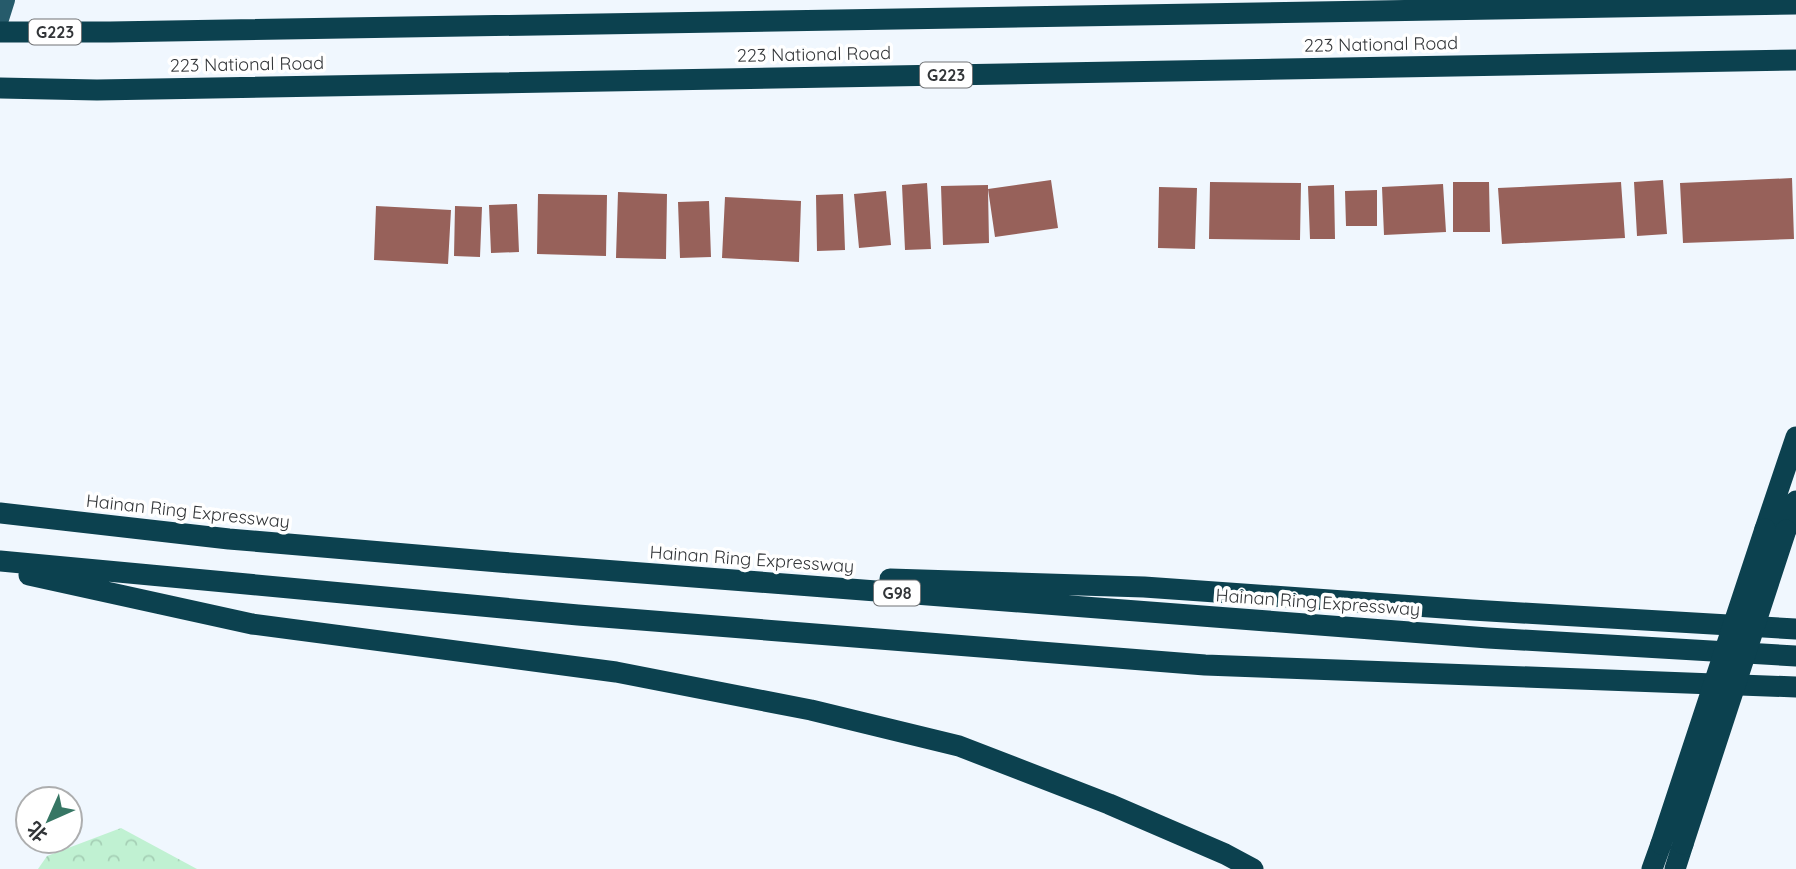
<svg xmlns="http://www.w3.org/2000/svg" width="1796" height="869" viewBox="0 0 1796 869" font-family="Quicksand,'Noto Sans SC',sans-serif">
<style>
.forest{fill:url(#forest-crowns)}
.building{fill:#97615a}
.lines{fill:none;stroke-linecap:round;stroke-linejoin:round}
.major{stroke:#265b6b;stroke-width:18}
.highway{stroke:#0c414f;stroke-width:21}
.highway-bridge{stroke:#0c414f;stroke-width:21}
.labels{text-anchor:middle;dominant-baseline:central;stroke-width:7;stroke-linejoin:round;paint-order:stroke}
.shield{fill:#fff;stroke:#707274;stroke-width:2}
.shield-label{font-size:16px;font-weight:bold;fill:#323538}
.street-label{font-size:18px;fill:#323538;stroke:#fff}
</style>
<defs>
<pattern id="forest-crowns" width="20" height="18" patternUnits="userSpaceOnUse" patternTransform="scale(1.75)"><rect width="20" height="18" fill="#c0f1d2"/><path d="M2 6a3 3 0 1 1 6 0M12 15a3 3 0 1 1 6 0" fill="none" stroke="#a5cfb5"/></pattern>
</defs>
<rect width="100%" height="100%" fill="#f0f7fe"/>
<path class="forest" d="M121 828 197 869H38L47 856Z"/>
<path class="building" d="M1792 178 1794 239 1683 243 1680 183Z
M1051 180 1058 228 995 237 988 189 989 243 943 245 941 186 988 185V189Z
M1663 180 1667 234 1637 236 1634 182Z
M1210 182 1301 183 1300 240 1209 239Z
M1453 182H1489L1490 232H1453Z
M1621 182 1625 238 1502 244 1498 188Z
M927 183 931 249 905 250 902 185Z
M1443 184 1446 232 1384 235 1382 187Z
M1334 185 1335 239H1310L1308 186Z
M1159 187 1197 188 1195 249 1158 248Z
M1377 190V226H1346L1345 191Z
M886 191 891 245 859 248 854 194Z
M618 192 667 194 666 259 616 258Z
M538 194 607 195 606 256 537 254Z
M843 194 845 250 817 251 816 195Z
M725 197 801 201 799 262 722 258Z
M709 201 711 257 680 258 678 202Z
M517 204 519 252 491 253 489 205Z
M376 206 451 210 448 264 374 260Z
M455 206 482 207 480 257 454 256Z"/>
<g class="lines">
<path class="major" d="M0 19 6 0"/>
<path class="highway" d="M0 32H110L1796 4
M0 88 97 90 1796 60
M0 513 229 539 499 562 1488 638 1796 656
M1765 529 1796 437
M1786 530 1796 501
M0 561 578 615 1205 665 1796 687
M29 575 252 624 616 672 811 710 959 746 1109 804 1225 854 1253 869
M890 579 1144 587 1472 610 1796 629
M1652 869 1661 844
M1675 869 1683 844"/>
<path class="highway-bridge" d="M1661 844 1765 529
M1683 844 1786 530"/>
</g>
<g class="labels">
<g class="shield">
<rect x="29" y="19.5" width="52" height="25" rx="5"/>
<rect x="920" y="62.5" width="52" height="25" rx="5"/>
<rect x="874" y="580.5" width="46" height="25" rx="5"/>
</g>
<g class="shield-label">
<text x="55" y="32">G223</text>
<text x="946" y="75">G223</text>
<text x="897" y="593">G98</text>
</g>
<g class="street-label">
<text transform="translate(1381 44) rotate(-1)">223 National Road</text>
<text transform="translate(814 54) rotate(-1)">223 National Road</text>
<text transform="translate(247 64) rotate(-1)">223 National Road</text>
<text transform="translate(188 511) rotate(6)">Hainan Ring Expressway</text>
<text transform="translate(752 559) rotate(4)">Hainan Ring Expressway</text>
<text transform="translate(1318 602) rotate(4)">Hainan Ring Expressway</text>
</g>
</g>
<g transform="translate(49 820) rotate(225)"><circle r="33" fill="#ffffff" stroke="#adaeaf" stroke-width="2"/>
<path d="M0-5L12 26L0 18L-12 26Z" fill="#367664"/>
<text y="-10" font-size="19" font-weight="bold" text-anchor="middle" fill="#323538">北</text>
</g>
</svg>
